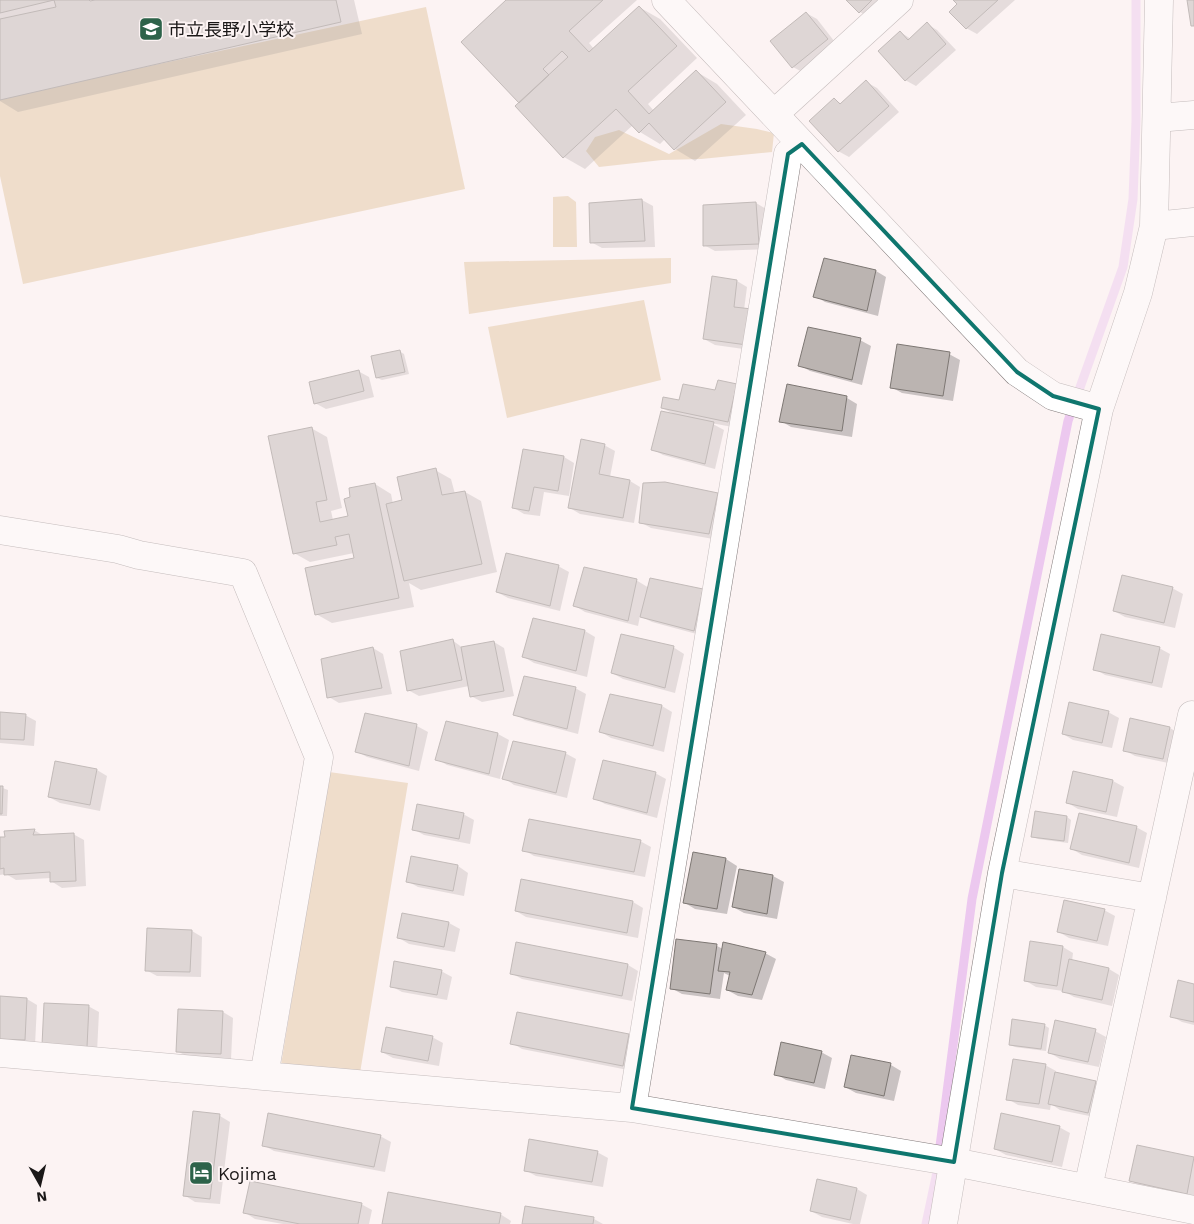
<svg xmlns="http://www.w3.org/2000/svg" width="1194" height="1224" viewBox="0 0 1194 1224" font-family="'Work Sans','Noto Sans JP',sans-serif">
<style>
.green{fill:#dfc39c}
.shadow{fill:#0003}
.lines{fill:none;stroke-linecap:round;stroke-linejoin:round}
.stream{stroke:#ecc8ef;stroke-width:9}
.building{fill:#bbb4b1;stroke:#7d7773}
.minor-casing{stroke:#837c7c;stroke-width:29}
.minor{stroke:#fff;stroke-width:28}
.marked{fill:none;stroke:#0f766e;stroke-width:4;stroke-linejoin:round}
.labels{text-anchor:middle;dominant-baseline:central;stroke-width:4;stroke-linejoin:round;paint-order:stroke}
.poi-label{font-size:18px;fill:#1b1818;stroke:#fcf3f3;text-anchor:start}
</style>
<rect width="100%" height="100%" fill="#fcf3f3"/>
<path class="green" d="M426 7 465 189 23 284 0 176V98Z
M721 124 757 129 774 133 772 152 701 159 662 160 599 167 586 151 595 137 619 130 669 154Z
M568 196 576 202 577 247H553V197Z
M671 258V283L469 314 464 262Z
M644 300 661 380 507 418 488 327Z
M329 772 408 783 360 1073 281 1065Z"/>
<path class="shadow" d="M0 0H354L362 34 18 112 0 101Z
M508 0H637L589 43 594 49 639 7 660 19 697 58 648 104 654 111 697 72 717 84 746 115 695 161 675 149 665 139 660 144 640 132 633 125 585 169 564 157 517 106 520 103Z
M848 0H888L870 18 860 12Z
M955 0H1015L977 34 966 28 959 4Z
M806 13 817 19 838 46 804 73 793 67 772 41Z
M927 24 937 30 956 50 916 86 905 80 900 32 911 39Z
M866 82 877 88 899 112 849 157 838 151 835 100 842 104Z
M642 200 653 206 655 247 602 248 591 242 590 204Z
M756 203 766 209 769 249 715 251 704 245Z
M825 259 876 271 886 277 878 316 825 302 815 296Z
M737 281 747 287 744 310 758 351 715 345 704 339Z
M860 340 871 346 862 385 810 371 799 365Z
M399 351 404 354 409 374 382 380 377 378Z
M949 354 960 360 953 401 902 393 891 387Z
M358 371 369 377 374 397 326 409 315 403Z
M736 385 738 428 711 423 724 430 715 469 663 455 652 449 674 414 662 408Z
M847 398 857 404 852 437 791 427 781 421Z
M311 428 327 437 342 508 331 511 333 520 349 517 375 484 391 494 393 504 404 501 435 470 451 479 455 494 465 492 481 501 497 572 421 590 409 583 414 607 332 623 316 614 355 559 354 553 310 562 294 553Z
M604 445 615 451 610 477 630 481 640 487 634 523 580 514 570 508Z
M524 450 564 457 574 463 569 496 544 492 540 516 524 514 514 508Z
M718 494 728 500 719 540 651 528 640 522Z
M558 566 569 572 560 611 508 598 497 592Z
M636 580 649 588 702 590 713 596 704 636 652 622 640 616 638 626 585 612 575 606Z
M1172 588 1183 594 1175 628 1125 617 1114 611Z
M534 620 585 631 595 637 587 677 534 663 524 657Z
M452 640 463 648 494 642 504 648 514 696 482 702 471 696 469 686 419 696 408 690Z
M673 647 684 654 675 693 623 679 612 673Z
M373 648 383 654 392 694 339 703 329 697Z
M1159 648 1170 654 1162 688 1105 675 1095 669Z
M575 688 586 694 578 734 525 720 515 714Z
M611 695 662 706 672 712 664 752 611 738 601 732Z
M1108 712 1119 718 1112 748 1073 740 1063 734Z
M0 713 25 715 36 721 34 746 0 743Z
M366 715 417 726 428 732 419 771 367 757 356 751Z
M447 722 498 734 509 740 500 779 447 765 437 759Z
M1170 728 1180 734 1173 764 1135 756 1124 750Z
M565 753 576 759 567 798 514 785 504 778Z
M97 770 107 776 100 811 60 803 49 797Z
M655 773 666 779 657 818 605 804 594 798Z
M1074 773 1113 781 1124 787 1117 817 1078 809 1068 803Z
M0 787 8 790 7 816H0Z
M463 814 474 820 470 844 424 835 413 829Z
M1067 817 1071 820 1068 843 1038 839 1033 837Z
M1136 827 1147 833 1139 868 1082 855 1072 849Z
M34 830 44 836 73 834 84 840 86 886 62 888 51 881V878L16 880 6 874 0 875V838Z
M640 841 651 847 645 877 534 856 524 850Z
M694 854 726 859 737 866 727 914 695 909 685 903Z
M412 858 458 866 468 873 464 896 418 887 407 881Z
M740 870 773 876 784 882 777 919 744 913 733 907Z
M522 881 633 902 643 908 638 938 526 917 516 911Z
M1104 910 1115 916 1108 946 1069 938 1059 932Z
M403 915 449 923 460 929 455 952 409 944 399 938Z
M192 931 202 937 201 977 157 976 146 970Z
M1032 942 1063 947 1073 953 1072 961 1109 969 1119 975 1112 1006 1074 997 1063 991 1036 987 1026 981Z
M717 946 723 949 765 953 776 959 762 1000 738 996 727 990 730 976 724 973 720 999 682 994 671 988Z
M628 965 638 971 632 1001 522 979 511 973Z
M441 971 452 977 447 1000 402 992 391 986Z
M1194 985V1025L1182 1022 1171 1016Z
M0 998 27 999 37 1005 35 1045 0 1044Z
M88 1006 99 1012 97 1052 54 1050Z
M223 1012 233 1018 231 1059 188 1057 177 1051Z
M1044 1025 1049 1028 1046 1051 1015 1047 1010 1045Z
M1095 1031 1106 1037 1099 1067 1060 1059 1050 1053Z
M628 1035 639 1041 633 1071 522 1049 512 1043Z
M432 1037 443 1043 439 1066 393 1058 382 1052Z
M821 1052 832 1058 825 1089 786 1080 776 1074Z
M891 1065 901 1071 894 1101 856 1093 845 1087Z
M1045 1065 1056 1071 1055 1073 1095 1082 1106 1088 1099 1118 1060 1110 1051 1104 1050 1110 1018 1105 1008 1099Z
M220 1116 230 1122 220 1204 195 1202 184 1195Z
M1059 1127 1070 1133 1062 1167 1006 1155 995 1149Z
M380 1136 391 1142 385 1172 274 1151 263 1145Z
M1138 1146 1194 1159V1198L1141 1187 1130 1180Z
M597 1152 608 1158 603 1187 536 1176 525 1170Z
M857 1189 867 1195 860 1224H853L822 1217 811 1211Z
M361 1204 372 1210 369 1224H283L255 1219 244 1212Z
M500 1214 511 1221 510 1224H385Z
M594 1219 603 1224H524Z"/>
<g class="lines">
<path class="stream" d="M926 1224 936 1177 972 899 1068 421 1123 267 1133 199 1136 121V0"/>
</g>
<path class="building" d="M0 0H89L90 1 95 0H336L341 22 0 100V19L56 7 54 0 0 13Z
M506 0H603L569 31 589 52 639 6 677 46 628 91 649 114 696 70 726 102 674 150 649 123 639 133 616 109 563 158 515 106 568 57 562 51 543 69 549 75 519 103 461 42Z
M846 0H872L859 13Z
M953 0H998L966 29 949 12 957 4Z
M1187 0H1194V26H1191Z
M806 12 828 39 792 68 770 41Z
M927 22 946 44 905 81 878 51 900 31 908 40Z
M866 80 889 106 838 152 809 121 834 98 840 104Z
M642 199 645 241 590 243 589 203Z
M756 202 759 244 703 246V205Z
M824 258 876 270 867 311 813 297Z
M712 276 737 280 734 307 752 309 747 345 703 339Z
M808 327 861 338 852 380 798 366Z
M897 344 950 352 943 396 890 388Z
M400 350 405 372 376 378 371 356Z
M359 370 364 391 314 404 309 382Z
M718 380 737 384 728 422 661 408 663 397 679 400 683 384 715 390Z
M787 384 847 396 842 431 779 422Z
M661 411 714 422 705 464 651 450Z
M312 427 327 500 316 502 320 522 348 516 344 499 350 497 349 488 375 483 399 598 315 615 305 568 354 558 349 534 335 537 337 545 293 554 268 436Z
M581 439 605 444 599 474 630 480 623 518 568 508Z
M523 449 564 456 558 491 534 487 529 511 512 508Z
M436 468 442 495 465 491 482 564 404 581 386 504 402 500 397 477Z
M665 482 718 493 709 534 639 523 643 483Z
M506 553 559 565 550 606 496 592Z
M584 567 637 579 628 621 573 606Z
M1122 575 1173 587 1164 623 1113 611Z
M650 578 703 589 694 631 640 617Z
M533 618 585 630 576 671 522 657Z
M621 634 674 646 665 688 611 673Z
M1101 634 1160 647 1152 683 1093 670Z
M453 639 462 680 407 691 400 651Z
M494 641 504 691 470 697 461 647Z
M373 647 382 688 327 698 321 659Z
M524 676 576 687 567 729 513 715Z
M610 694 662 705 653 746 599 732Z
M1069 702 1109 711 1102 743 1062 734Z
M0 712 26 714 24 740 0 739Z
M365 713 417 724 409 766 355 752Z
M1130 718 1170 727 1163 759 1123 751Z
M446 721 498 733 489 774 435 760Z
M513 741 566 752 556 793 502 779Z
M603 760 656 772 647 813 593 799Z
M55 761 97 769 90 805 48 797Z
M1073 771 1113 780 1106 812 1066 803Z
M0 786H3L2 814H0Z
M417 804 464 813 459 839 412 830Z
M1035 811 1067 816 1064 841 1031 837Z
M1079 813 1137 826 1129 863 1070 849Z
M529 819 641 840 634 872 522 851Z
M35 829 33 835 74 833 76 881 50 882V872L4 875V868L0 869V837H5L4 831Z
M693 852 726 858 717 909 683 903Z
M411 856 458 865 453 891 406 882Z
M739 869 773 875 767 914 732 907Z
M521 879 633 901 627 933 515 911Z
M1064 900 1105 909 1097 941 1057 932Z
M402 913 449 922 444 947 397 938Z
M147 928 192 930 190 972 145 971Z
M676 939 717 944 710 994 670 989Z
M1030 941 1063 946 1057 986 1024 981Z
M516 942 628 964 622 996 510 974Z
M723 942 766 952 752 995 726 990 730 972 718 971Z
M1069 959 1109 968 1102 1000 1062 992Z
M394 961 442 970 437 995 390 987Z
M1178 980 1194 984V1022L1170 1017Z
M0 996 27 998 25 1040 0 1039Z
M44 1003 89 1005 87 1047 42 1045Z
M178 1009 223 1011 221 1054 176 1052Z
M517 1012 629 1034 623 1066 510 1044Z
M1012 1019 1045 1024 1041 1049 1009 1045Z
M1055 1020 1096 1029 1088 1062 1048 1053Z
M386 1027 433 1036 428 1061 381 1052Z
M781 1042 822 1051 814 1083 774 1075Z
M851 1055 891 1063 884 1096 844 1087Z
M1013 1059 1046 1064 1039 1104 1006 1100Z
M1055 1072 1096 1081 1088 1113 1048 1104Z
M193 1111 220 1114 210 1199 183 1196Z
M268 1113 381 1135 374 1167 262 1146Z
M1001 1113 1060 1126 1052 1162 994 1149Z
M529 1139 598 1151 592 1182 524 1171Z
M1137 1145 1194 1157 1187 1194 1129 1181Z
M817 1179 857 1188 850 1220 810 1211Z
M250 1181 362 1203 358 1224H300L243 1213Z
M388 1192 501 1213 499 1224H382Z
M525 1206 594 1217 593 1224H522Z"/>
<g class="lines">
<defs>
<path id="minor" d="M666 0 1017 372 1053 396 1099 409
M774 114 899 0
M1157 118 1194 115
M1154 226 1194 222
M0 530 118 549 139 555 243 573 319 757 264 1076
M1002 873 1152 898
M0 1053 632 1108 954 1162 1194 1210
M632 1108 788 154 802 144
M1088 1188 1192 715
M943 1224 1002 873 1099 409 1138 293 1154 226 1159 0"/>
</defs>
<use href="#minor" class="minor-casing"/>
<use href="#minor" class="minor"/>
</g>
<path d="M0 0H1194V1224H0ZM802 144 1017 372 1053 396 1099 409 1002 873 954 1162 632 1108 788 154Z" fill="#fcf3f3" fill-opacity=".55" fill-rule="evenodd"/>
<path class="marked" d="M802 144 1017 372 1053 396 1099 409 1002 873 954 1162 632 1108 788 154Z"/>
<defs>
<symbol id="school-square" viewBox="-11 -11 22 22"><rect x="-9" y="-9" width="18" height="18" rx="4" fill="#2d634a" stroke="#fcf3f3"/><path d="M0-5L7-2L0 1L-7-2ZM-4 1L0 2.5L4 1V4Q0 6-4 4Z" fill="#fff"/></symbol>
<symbol id="hotel-square" viewBox="-11 -11 22 22"><rect x="-9" y="-9" width="18" height="18" rx="4" fill="#2d634a" stroke="#fcf3f3"/><path d="M-6-4.5h1.5V1H6V5H4.5V3h-9V5H-6ZM-4 0a1.8 1.8 0 1 1 3.6 0ZM.5 0V-2.5h3Q6-2.5 6 0Z" fill="#fff"/></symbol>
</defs>
<g fill-rule="evenodd">
<use href="#school-square" x="137" y="15" width="28" height="28"/>
<use href="#hotel-square" x="187" y="1159" width="28" height="28"/>
</g>
<g class="labels">
<g class="poi-label">
<text x="168" y="29">市立長野小学校</text>
<text x="218" y="1173">Kojima</text>
</g>
</g>
<g transform="translate(40 1184) rotate(172)" stroke="#fcf3f3" stroke-width="4" paint-order="stroke">
<path d="M0-4L9 19L0 12L-9 19Z" fill="#1b1818"/>
<text y="-8" font-size="14" font-weight="bold" text-anchor="middle" fill="#1b1818">N</text>
</g>
</svg>
